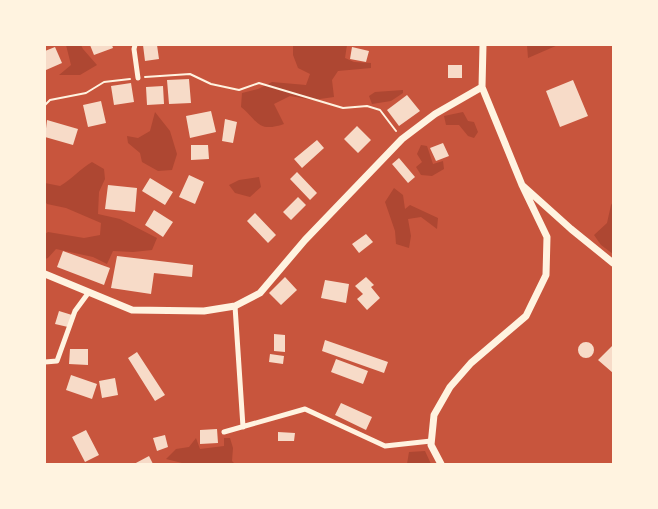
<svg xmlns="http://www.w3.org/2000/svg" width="658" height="509" viewBox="0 0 658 509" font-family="'IBM Plex Sans',sans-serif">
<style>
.green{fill:#ae4732}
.building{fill:#f7dbc8}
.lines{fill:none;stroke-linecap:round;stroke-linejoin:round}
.path{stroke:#fff3e0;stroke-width:2}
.minor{stroke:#fff3e0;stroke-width:5}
.tertiary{stroke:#fff3e0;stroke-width:7}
</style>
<rect width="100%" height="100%" fill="#c8553d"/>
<path class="green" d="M66 45H81L83 49 97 65 80 75H59L71 65Z
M293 45H347L345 58 354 62 371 63V68L338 71 332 80 334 97 313 100 290 96 274 104 284 124C258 133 258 121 241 107L242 93 258 89 272 82 306 85 310 74 298 68 293 55Z
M527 45H558L528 58Z
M403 90V93L391 101 372 104 369 96 375 92Z
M155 112 170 131 177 154 172 170 158 171 142 162 140 153 128 143 127 136 138 138 150 131Z
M463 112 468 121 474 122 478 132 474 138 468 136 459 125H446L444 116Z
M421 145 427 146 433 164 443 161 444 169 432 176 421 175 416 167 422 162 417 154Z
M92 162 104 169 105 179 99 192 98 214 120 219 157 238 152 250 133 252 113 251 107 264 93 257 56 249 48 258 45 259V234L48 232 84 238 100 235 101 223 66 208 47 204 45 201V183L60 186C72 179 80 169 92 162Z
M259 177 261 187 250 197 235 193 229 185 239 180Z
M394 188 403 195 405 209 410 205 438 218 437 229 421 217 408 219 411 236 409 248 396 244 395 231 385 202Z
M613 202V254L601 245 594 235 607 223 611 205Z
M196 438 200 449 224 446V438H230L233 448 232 461 235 464H186L166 459 176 449 189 447Z
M425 451 431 464H407L409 452Z"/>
<path class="building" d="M90 45H112L113 48 94 55Z
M143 45H157L159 59 145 61Z
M55 47 62 63 46 70 45 51Z
M352 47 369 51 366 62 350 59Z
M448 65H462V78H448Z
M189 79 191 103 169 104 167 80Z
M573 80 588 116 560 127 546 91Z
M131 83 134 102 114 105 111 86Z
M163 86 164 104 147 105 146 87Z
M407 95 420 111 399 126 387 110Z
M101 101 106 123 88 127 83 105Z
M211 111 216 132 190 138 186 116Z
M225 119 237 122 233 143 222 141Z
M47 120 78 129 73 145 45 137Z
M357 126 371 140 358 153 344 139Z
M317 140 324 148 302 168 294 159Z
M443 143 449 156 436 161 430 148Z
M191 145H208L209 159 191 160Z
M399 158 415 177 408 183 392 164Z
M297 172 317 193 310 200 290 179Z
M189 175 204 182 195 204 179 197Z
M150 178 173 192 165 205 142 191Z
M108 185 137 188 135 212 105 209Z
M298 197 306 205 291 220 283 212Z
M154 210 173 222 163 237 145 225Z
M255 213 276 235 268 243 247 221Z
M366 234 373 242 359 253 352 244Z
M63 251 110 268 104 285 57 267Z
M117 256 193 265 192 277 154 273 151 294 111 288Z
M285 277 297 290 281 305 269 293Z
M366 277 374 285 371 287 380 298 367 310 357 299 363 294 355 286Z
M325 280 349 284 346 303 321 298Z
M59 311 72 315 68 327 55 324Z
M274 334 285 335V352L274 351Z
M325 340 388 362 384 373 322 351Z
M578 350a8 8 0 1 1 16 0a8 8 0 1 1-16 0Z
M613 345V373L598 360Z
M70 349H88V365L69 364Z
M137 352 165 395 155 401 128 358Z
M270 354 284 356 283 364 269 362Z
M336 359 368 371 363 384 331 372Z
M71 375 97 384 92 399 66 390Z
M115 378 118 395 102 398 99 381Z
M341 403 372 417 366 430 335 415Z
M217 429 218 443 200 444V430Z
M86 430 99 455 85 462 72 437Z
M278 432 295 433 294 441H278Z
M165 435 168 447 157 451 153 438Z
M149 456 153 464H134Z"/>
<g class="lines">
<path class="path" d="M145 77 190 74 211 84 239 90 259 83 343 108 367 106 380 110 396 131
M45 105 50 100 86 93 104 82 130 79"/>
<path class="minor" d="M135 45 134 49 138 78
M235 306 243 427
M45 362 57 361 75 311 89 292
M224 432 305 409 385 446 431 441"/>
<path class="tertiary" d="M483 45 482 87 522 185 571 229 613 263
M45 274 132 310 204 311 235 306 260 293 305 240 402 139 435 114 482 87
M441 464 431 445 434 415 450 387 471 363 526 316 546 275 547 237 522 185"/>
</g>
<rect width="658" height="509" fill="none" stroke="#fff3e0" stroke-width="92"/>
</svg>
